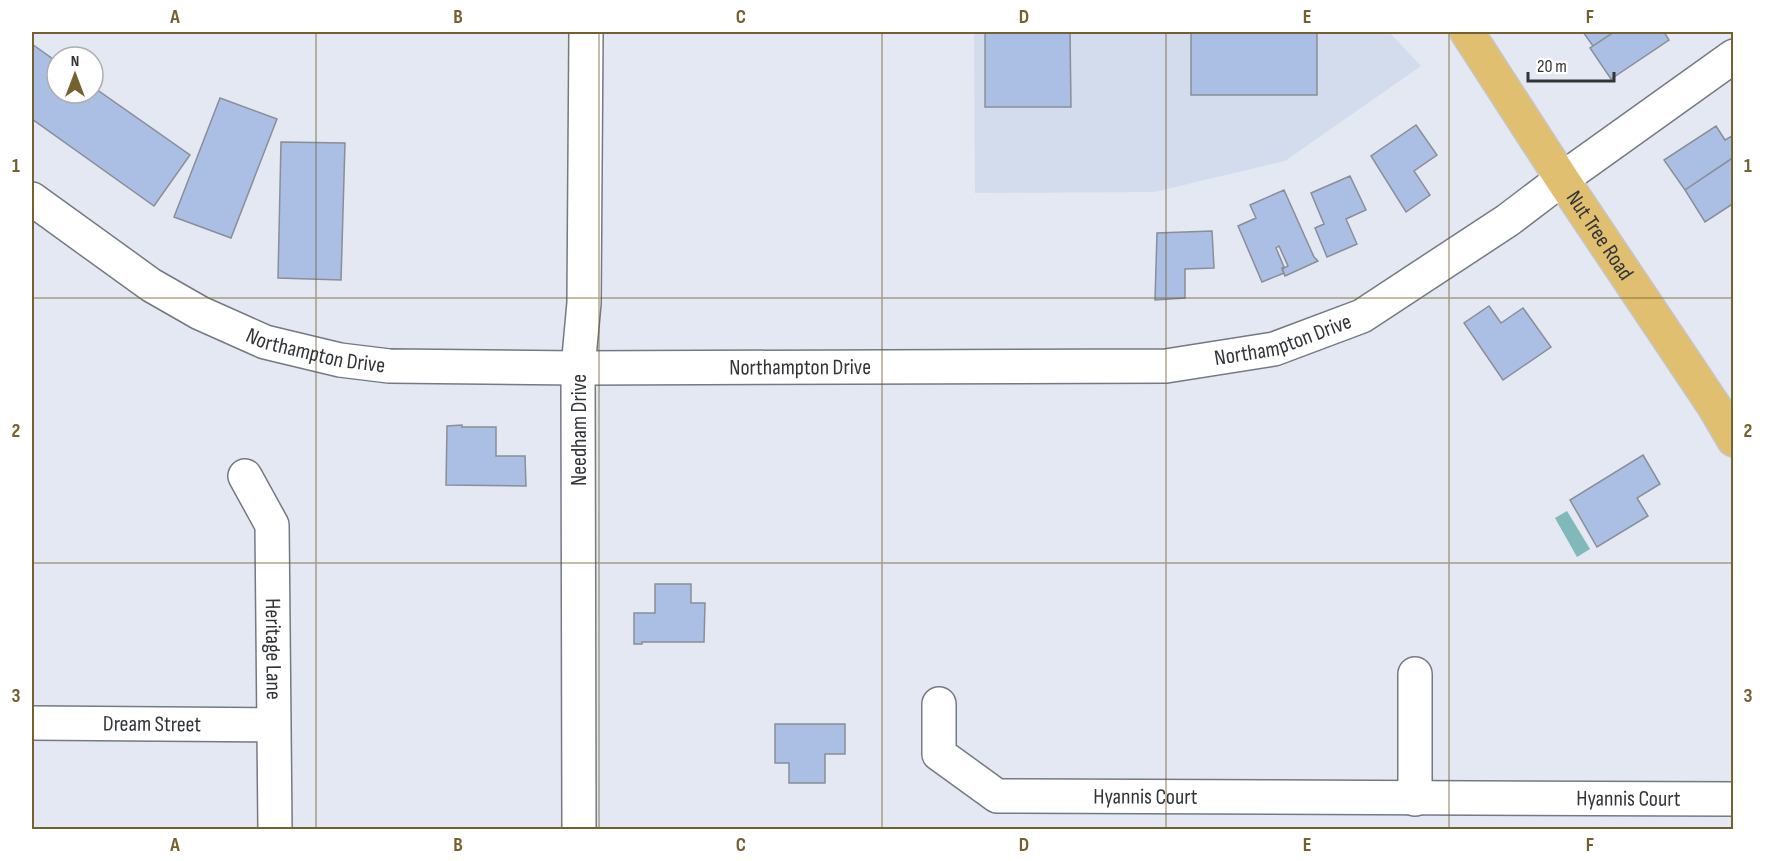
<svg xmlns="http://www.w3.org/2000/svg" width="1765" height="861" viewBox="0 0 1765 861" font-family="'Sofia Sans Condensed',sans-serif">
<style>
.built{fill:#d3dced}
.water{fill:#81b8ba}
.building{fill:#abbee4;stroke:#898e97;stroke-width:1.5}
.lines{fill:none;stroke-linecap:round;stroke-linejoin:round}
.minor-casing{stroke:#747982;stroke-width:36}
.major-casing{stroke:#c6c6c7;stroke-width:36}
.minor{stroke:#fff;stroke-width:33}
.major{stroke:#e0bf70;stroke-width:33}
.grid{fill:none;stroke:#746130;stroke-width:1.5;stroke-opacity:0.55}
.labels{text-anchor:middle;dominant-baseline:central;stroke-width:4.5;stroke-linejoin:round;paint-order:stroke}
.street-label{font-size:22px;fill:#323538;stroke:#fff}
.neatline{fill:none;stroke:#746130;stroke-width:2}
.grid-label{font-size:20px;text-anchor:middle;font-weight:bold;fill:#746130}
</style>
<rect width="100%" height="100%" fill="#e3e8f2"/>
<path class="built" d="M974 32H1389L1421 66 1285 161 1154 192 975 193Z"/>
<path class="water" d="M1567 511 1590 549 1577 557 1555 518Z"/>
<path class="building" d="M985 32H1070L1071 107H985Z
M1191 32H1317V95H1191Z
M1583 32H1614L1593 46Z
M1614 32H1664L1669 40 1611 79 1590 48Z
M32 44 57 62V93H93V87L190 155 154 206 32 119Z
M220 98 277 119 231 238 174 217Z
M1416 125 1437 155 1414 171 1430 195 1406 212 1371 156Z
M1716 126 1725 140 1732 136 1734 139V157L1685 190 1664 160Z
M281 142 345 143 341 280 278 278Z
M1734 157V203L1705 222 1685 190Z
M1350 176 1366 210 1346 219 1357 244 1327 257 1315 228 1324 224 1311 193Z
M1284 190 1314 257 1318 261 1285 276 1282 269 1288 266 1279 246 1276 248 1284 267 1282 268 1284 273 1262 282 1238 226 1256 218 1250 205Z
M1212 231 1214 268 1185 269V298L1155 300 1157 233Z
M1489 306 1501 323 1523 308 1551 347 1503 380 1464 323Z
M462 425V427H496V456H525L526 486 446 485 447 426Z
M1643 455 1660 484 1637 498 1648 516 1597 547 1570 500Z
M655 584H691V603H705L704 642H642V644H634V613H655Z
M775 724H845V754H825V783H789V763H775Z"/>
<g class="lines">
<defs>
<g id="minor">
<path id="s1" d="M32 199 151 285 200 313 265 342 340 360 389 366 578 368 1166 366 1274 349 1362 316 1508 220 1562 179 1734 56"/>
<path id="s2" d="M245 476 272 525 275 830"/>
<path d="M1415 674V799"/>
<path id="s3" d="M939 704V754L997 796 1734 799"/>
<path id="s4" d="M32 723 272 725"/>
<path d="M579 830 578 368 584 303 586 32"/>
</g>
<g id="major">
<path id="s5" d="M1467 32 1562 179 1714 406 1734 440"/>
</g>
</defs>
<use href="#minor" class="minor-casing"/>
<use href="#major" class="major-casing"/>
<use href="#minor" class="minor"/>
<use href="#major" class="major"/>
</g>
<path class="grid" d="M316 32V830M599 32V830M882 32V830M1166 32V830M1449 32V830M32 298H1734M32 563H1734"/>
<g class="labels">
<g class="street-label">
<text stroke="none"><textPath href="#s5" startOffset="243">Nut Tree Road</textPath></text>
<text stroke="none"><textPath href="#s1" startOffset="1298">Northampton Drive</textPath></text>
<text stroke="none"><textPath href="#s1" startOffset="326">Northampton Drive</textPath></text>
<text stroke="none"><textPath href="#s1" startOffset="812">Northampton Drive</textPath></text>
<text transform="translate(579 430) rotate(-90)">Needham Drive</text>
<text stroke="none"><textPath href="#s2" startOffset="180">Heritage Lane</textPath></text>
<text stroke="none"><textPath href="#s4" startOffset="120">Dream Street</textPath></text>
<text stroke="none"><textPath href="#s3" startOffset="270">Hyannis Court</textPath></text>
<text stroke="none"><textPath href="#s3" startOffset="753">Hyannis Court</textPath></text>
</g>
</g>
<rect width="1765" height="861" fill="none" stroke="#ffffff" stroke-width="66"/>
<g transform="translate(75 75)"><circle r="28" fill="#ffffff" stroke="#adaeaf" stroke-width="1.5"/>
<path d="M0-4.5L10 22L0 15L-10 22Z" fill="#746130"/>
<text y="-9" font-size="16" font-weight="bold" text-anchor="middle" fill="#323538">N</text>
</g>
<path d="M1528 72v9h86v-9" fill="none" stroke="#323538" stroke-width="3"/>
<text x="1537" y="72" font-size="18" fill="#323538" stroke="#ffffff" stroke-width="4.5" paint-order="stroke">20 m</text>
<rect x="33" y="33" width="1699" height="795" class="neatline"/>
<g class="grid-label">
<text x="175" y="23">A</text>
<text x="458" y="23">B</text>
<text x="741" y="23">C</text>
<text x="1024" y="23">D</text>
<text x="1307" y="23">E</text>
<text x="1590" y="23">F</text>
<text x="16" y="172">1</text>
<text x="1748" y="172">1</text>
<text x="16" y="437">2</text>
<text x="1748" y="437">2</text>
<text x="16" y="702">3</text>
<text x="1748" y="702">3</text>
<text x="175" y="851">A</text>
<text x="458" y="851">B</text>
<text x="741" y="851">C</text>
<text x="1024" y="851">D</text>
<text x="1307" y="851">E</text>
<text x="1590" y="851">F</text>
</g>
</svg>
